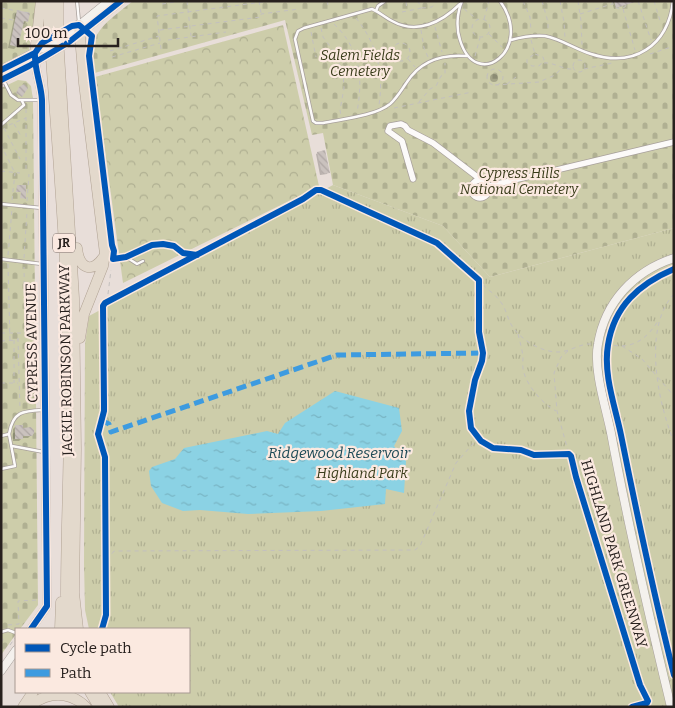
<svg xmlns="http://www.w3.org/2000/svg" width="675" height="708" viewBox="0 0 675 708" font-family="Bitter,serif">
<style>
.forest{fill:url(#forest-crowns)}
.cemetery{fill:url(#cemetery-stones)}
.park{fill:url(#park-tufts)}
.water{fill:url(#water-ripples)}
.shadow{fill:#0003}
.building{fill:url(#building-back-hatch)}
.lines{fill:none;stroke-linecap:round;stroke-linejoin:round}
.lane-casing{stroke:#a8a09c;stroke-width:4}
.street-casing{stroke:#a8a09c;stroke-width:7}
.secondary-casing{stroke:#a8a09c;stroke-width:9}
.highway-casing{stroke:#b1a394;stroke-width:11}
.path{stroke:#c3c0be;stroke-width:1;stroke-dasharray:4 4;stroke-linecap:butt}
.lane{stroke:#fcfaf9;stroke-width:2.5}
.street{stroke:#fcfaf9;stroke-width:5.5}
.secondary{stroke:#f4f1ed;stroke-width:8}
.highway{stroke:#e3d9cc;stroke-width:10}
.secondary-bridge-casing{stroke:#a8a09c;stroke-width:9;stroke-linecap:butt}
.secondary-bridge{stroke:#f4f1ed;stroke-width:8}
.quiet{stroke:#3d9be0;stroke-width:5;stroke-dasharray:10 5;stroke-linecap:butt}
.cycleway-casing{stroke:#fbe9e0;stroke-width:9}
.cycleway{stroke:#0057b8;stroke-width:6}
.labels{text-anchor:middle;dominant-baseline:central;stroke-width:4.5;stroke-linejoin:round;paint-order:stroke}
.shield{fill:#fbe9e0;stroke:#675d58;stroke-width:1}
.shield-label{font-size:12px;font-weight:bold;fill:#28211e}
.park-label{font-size:14px;font-style:italic;fill:#393c1a;stroke:#fbe9e0}
.street-label{font-size:14px;fill:#28211e;stroke:#fbe9e0}
.water-label{font-size:15px;font-style:italic;fill:#1c4a56;stroke:#fbe9e0}
</style>
<defs>
<pattern id="forest-crowns" width="20" height="18" patternUnits="userSpaceOnUse" patternTransform="scale(1.25)"><rect width="20" height="18" fill="#cdcdaa"/><path d="M2 6a3 3 0 1 1 6 0M12 15a3 3 0 1 1 6 0" fill="none" stroke="#b0b092"/></pattern>
<pattern id="cemetery-stones" width="16" height="16" patternUnits="userSpaceOnUse" patternTransform="scale(1.25)"><rect width="16" height="16" fill="#cdcdaa"/><path d="M2 7V4a2 2 0 0 1 4 0v3zM10 15v-3a2 2 0 0 1 4 0v3z" fill="#b0b092"/></pattern>
<pattern id="park-tufts" width="24" height="20" patternUnits="userSpaceOnUse" patternTransform="scale(1.25)"><rect width="24" height="20" fill="#cdcdaa"/><path d="M3 7l-1-3M5 7V3M7 7l1-3M15 17l-1-3M17 17v-4M19 17l1-3" fill="none" stroke="#b0b092"/></pattern>
<pattern id="water-ripples" width="26" height="14" patternUnits="userSpaceOnUse" patternTransform="scale(1.25)"><rect width="26" height="14" fill="#8bd2e4"/><path d="M2 4q2-2 4 0t4 0M15 11q2-2 4 0t4 0" fill="none" stroke="#78b4c3"/></pattern>
<pattern id="building-back-hatch" width="6" height="6" patternUnits="userSpaceOnUse" patternTransform="scale(1.25)"><rect width="6" height="6" fill="#cac2be"/><path d="M-1 5l2 2M0 0l6 6M5-1l2 2" fill="none" stroke="#aea6a3"/></pattern>
</defs>
<rect width="100%" height="100%" fill="#e8ded9"/>
<path class="forest" d="M283 25 319 186 123 283 95 77Z"/>
<path class="cemetery" d="M1 1H37L29 50 1 65Z
M133 1H674V228L490 277 443 226 333 185 323 133 312 135 285 20 91 74C87 33 104 24 133 1Z
M18 80 26 81 31 86 33 100 38 605 20 629H16V634L1 655V88Z"/>
<path class="park" d="M333 185 443 226 490 277 674 228V707H119L110 692H189V629H89L85 610 84 563 85 344 89 316Z"/>
<path class="water" d="M335 391 399 408 402 431 394 446 406 461 404 493 386 489 385 504 321 511 248 514 200 510 183 511 162 503 151 486 149 471 152 467 175 459 184 448 267 431 278 434 285 423Z"/>
<path class="shadow" d="M612 1H624L625 5 614 9Z
M17 12 27 21 24 24 22 23 17 46 14 49 8 48 15 14Z
M490 78a4 4 0 1 1 8 0a4 4 0 1 1-8 0Z
M318 153 328 172 327 174 320 175 316 154Z
M16 426 22 429 33 433 28 438H22L19 441H13V429Z"/>
<path class="building" d="M614 1H635V2L616 8Z
M17 10 30 13 28 22 24 21 18 47 10 45Z
M24 84 28 88 22 97 16 93 19 87Z
M325 150 330 173 322 174 317 152Z
M17 185H26V199L20 198 21 192H16Z
M15 425H23V428L31 427 34 430V433L32 436H23V439H15Z"/>
<g class="lines">
<defs>
<path id="lane" d="M77 1 79 22
M462 1C457 13 456 28 460 40 476 93 535 49 500 1
M460 4C442 22 417 35 392 21 384 17 381 13 372 9L304 28 298 31 295 39 313 121 316 123H323C342 119 375 116 390 104 397 98 402 89 407 82 421 60 443 54 467 56
M376 11 378 6 385 1
M511 40C522 37 532 35 545 36 561 39 575 49 591 54 634 68 668 46 673 1
M4 81 11 95 18 100H40
M1 125 24 105 22 101
M1 204 42 208
M108 257 113 259 126 257 137 264 143 261
M1 259 42 264
M9 434C13 411 23 411 44 410
M1 436 9 434 15 466 1 469
M12 446 44 452
M1 632 8 630 16 633"/>
<path id="street" d="M413 179 402 141 388 131 390 126 401 124 405 126 408 130 433 143 480 179
M471 189a9 9 0 1 1 18 0a9 9 0 1 1-18 0Z
M489 186 674 142"/>
<path id="secondary" d="M67 35 109 1
M69 42 121 1
M1 70 37 51
M1 80 44 57
M31 629 47 606 42 100C41 83 34 69 35 53
M1 671 16 650
M671 707C649 616 628 525 611 433 606 408 593 369 598 344 605 302 634 271 674 258"/>
<path id="highway" d="M49 1V28C57 147 68 265 69 383 70 454 66 525 66 595L69 629
M58 1V37L74 298 76 449 74 593 78 629
M79 25 84 83 105 254 103 266 84 314 80 338
M35 53 41 1
M77 248C79 270 93 274 105 255
M60 629 61 602
M90 692 99 707
M100 692 109 707
M23 707 33 692
M30 707C46 691 70 691 86 707"/>
</defs>
<use href="#lane" class="lane-casing"/>
<use href="#street" class="street-casing"/>
<use href="#secondary" class="secondary-casing"/>
<use href="#highway" class="highway-casing"/>
<path class="path" d="M187 1 191 36
M259 1 261 13
M327 1 328 5
M417 1 423 8 432 7 437 1
M523 1 530 17 531 31
M542 1 548 22V31
M560 1 564 22 565 38
M578 1 581 21 582 45
M612 1 614 7 620 9 625 7 628 1
M638 1 651 40
M654 1 661 24
M406 2 407 10
M162 4 182 1
M1 8 30 13
M464 9 477 19
M623 9 635 50
M402 12 422 8
M580 14 612 4
M1 18 13 20
M356 18C377 44 384 72 379 105
M472 28a9 9 0 1 1 18 0a9 9 0 1 1-18 0Z
M484 19 489 1
M334 24C361 50 363 78 357 112
M435 27 442 52
M321 28 323 37 335 53 343 73 344 88 340 110 341 116
M160 30 261 17V14L299 9
M421 30 424 48 428 57
M311 32 316 57
M489 34 502 47
M168 40 226 32
M531 40 535 54
M392 52a9 9 0 1 1 18 0a9 9 0 1 1-18 0Z
M161 49 157 16 270 1
M110 51 159 36
M535 54 543 57 544 60 539 66H532L527 63V59Z
M650 54 674 46
M337 55 352 48
M475 56 480 38
M112 57 160 43
M408 59 415 67
M370 60 392 54
M573 66a6 6 0 1 1 12 0a6 6 0 1 1-12 0Z
M544 63C554 62 563 70 573 69
M584 69 612 63
M487 77a8 8 0 1 1 16 0a8 8 0 1 1-16 0Z
M507 84 516 77
M495 85 539 82 555 75 562 68
M419 102 430 89 436 86 441 76 445 74V63
M394 108 472 92
M26 109V171
M14 124 21 136
M9 125 26 118
M4 128 20 159
M1 145 15 173
M1 171 20 173
M12 200 15 173
M27 201 29 174
M8 255 12 209
M24 258 27 212
M8 264 10 341
M483 285C488 290 496 295 500 301 506 308 507 318 512 326 521 340 541 352 558 352 570 352 580 343 592 344
M674 294C642 328 658 403 674 442
M107 302 111 270
M1 333H25L24 267
M518 334C520 342 522 349 523 357 523 362 522 368 524 373 528 387 543 404 556 411
M18 338 20 409
M14 340V383
M1 341 18 340
M606 345 622 346 642 359 674 396
M622 346C639 345 649 335 658 321
M568 351 561 357 554 373 557 411 569 454
M1 383H18
M107 560 114 551 415 550 420 546 456 463 478 438
M8 625 19 624 18 601 38 600
M1 642 5 637
M10 645 15 638
M647 703 648 707"/>
<use href="#lane" class="lane"/>
<use href="#street" class="street"/>
<use href="#secondary" class="secondary"/>
<use href="#highway" class="highway"/>
<defs>
<path id="secondary-bridge" d="M43 48 67 35
M44 57 69 42"/>
</defs>
<use href="#secondary-bridge" class="secondary-bridge-casing"/>
<use href="#secondary-bridge" class="secondary-bridge"/>
<path class="quiet" d="M101 420 109 424 111 432 337 355 483 353"/>
<defs>
<path id="cycleway" d="M1 70 35 53 42 43 72 26 79 25 92 36 89 56 112 245 114 251 113 259 126 257 152 245 163 244 174 246 183 253 197 255
M1 80 29 66 69 42 121 1
M674 269C639 284 614 306 608 345 603 374 615 406 621 435 637 515 654 595 674 675
M31 629 47 606 42 100C41 83 34 69 35 53
M102 629 106 615 105 457 98 434 104 411V404L103 306 105 303 303 199 316 190H321L437 243 479 280V332L483 353 482 361 475 380 469 411 471 428 481 441 493 448 521 450 534 455 569 454 571 456 576 477 640 685 648 701 647 703 632 707"/>
</defs>
<use href="#cycleway" class="cycleway-casing"/>
<use href="#cycleway" class="cycleway"/>
</g>
<g class="labels">
<rect class="shield" x="53" y="233.5" width="22" height="19" rx="4"/>
<g class="shield-label">
<text x="64" y="243">JR</text>
</g>
<g class="park-label">
<text x="360" y="55">Salem Fields<tspan x="360" dy="16">Cemetery</tspan></text>
<text x="519" y="173">Cypress Hills<tspan x="519" dy="16">National Cemetery</tspan></text>
<text x="362" y="473">Highland Park</text>
</g>
<g class="street-label">
<text transform="translate(32 343) rotate(-91)">CYPRESS AVENUE</text>
<text transform="translate(66 360) rotate(-91)">JACKIE ROBINSON PARKWAY</text>
<text transform="translate(614 554) rotate(73)">HIGHLAND PARK GREENWAY</text>
</g>
<g class="water-label">
<text x="339" y="453">Ridgewood Reservoir</text>
</g>
</g>
<rect width="675" height="708" fill="none" stroke="#28211e" stroke-width="5"/>
<rect x="15" y="628" width="175" height="65" fill="#fbe9e0" stroke="#a79992"/>
<rect x="25" y="644" width="25" height="8" fill="#0057b8" stroke="#a79992"/>
<text x="60" y="653" font-size="15" fill="#28211e">Cycle path</text>
<rect x="25" y="669" width="25" height="8" fill="#3d9be0" stroke="#a79992"/>
<text x="60" y="678" font-size="15" fill="#28211e">Path</text>
<path d="M18 38v8h100v-8" fill="none" stroke="#28211e" stroke-width="2.5"/>
<text x="25" y="38" font-size="15" fill="#28211e" stroke="#fbe9e0" stroke-width="4" paint-order="stroke">100 m</text>
</svg>
